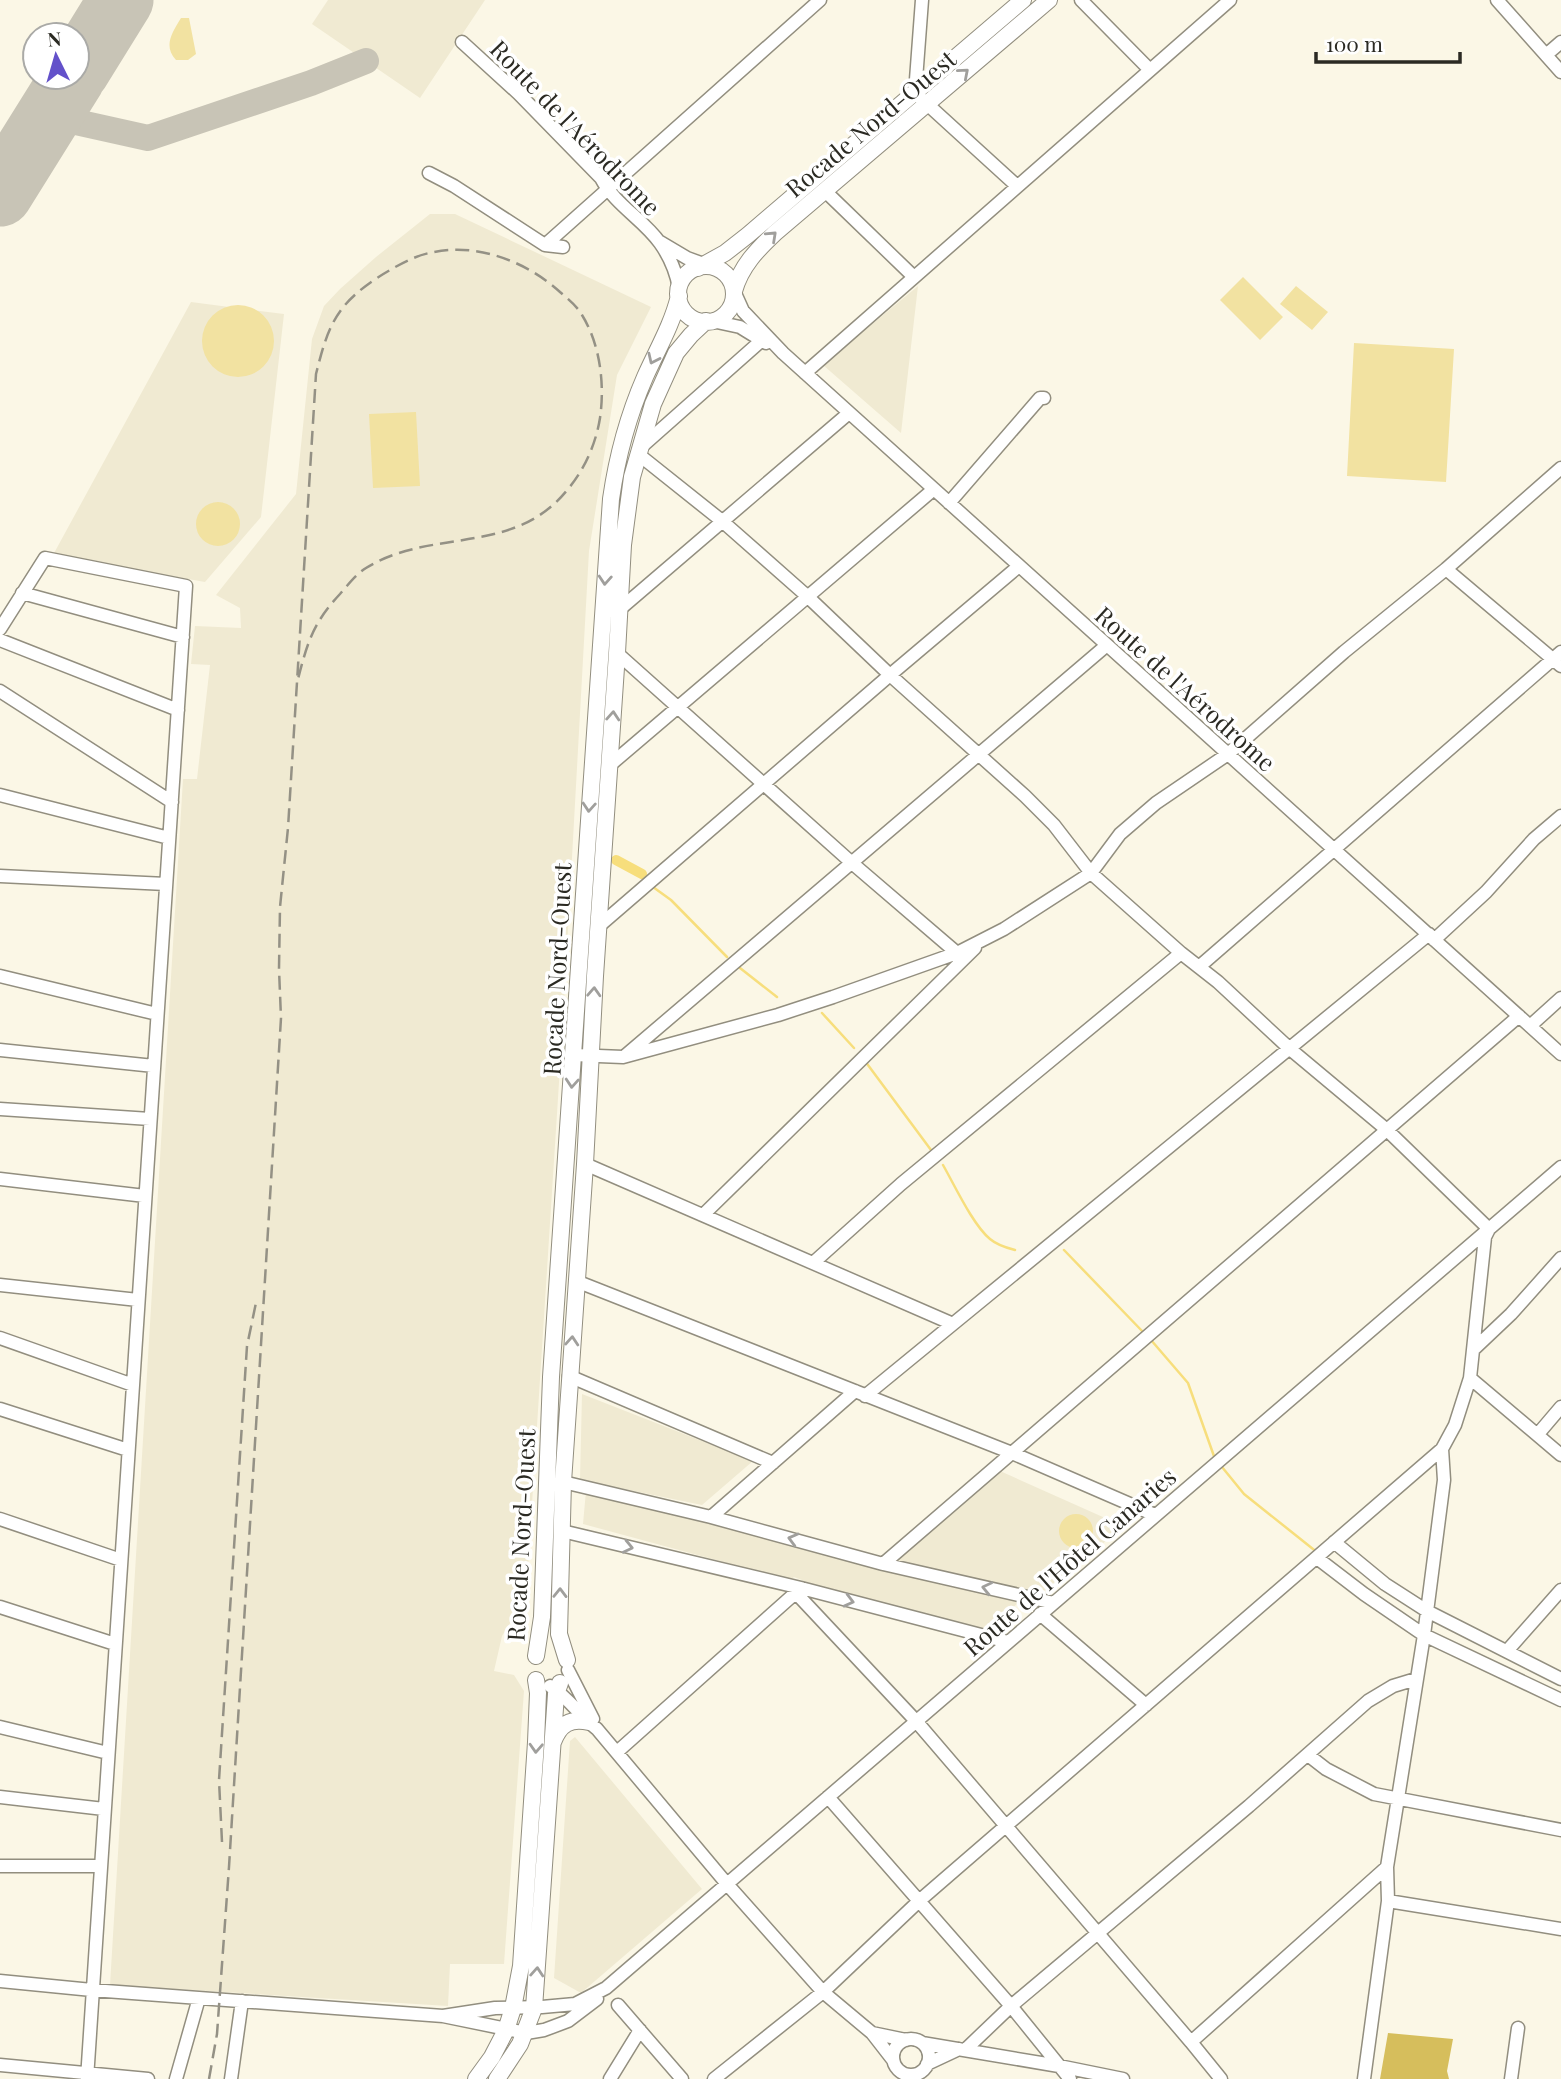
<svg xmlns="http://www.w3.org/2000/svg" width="1561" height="2079" viewBox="0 0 1561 2079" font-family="'Playfair Display',serif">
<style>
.built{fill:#f0ead2}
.green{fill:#f2e2a1}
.forest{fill:#d6be5c}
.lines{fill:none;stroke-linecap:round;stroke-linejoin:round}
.stream{stroke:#f7de7c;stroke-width:2.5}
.canal{stroke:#f7de7c;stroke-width:10}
.taxiway{stroke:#c8c4b6;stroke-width:26}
.runway{stroke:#c8c4b6;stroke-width:65}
.minor-casing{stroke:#928e7f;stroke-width:15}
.major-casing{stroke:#928e7f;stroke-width:18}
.minor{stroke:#fff;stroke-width:12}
.major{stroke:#fff;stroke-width:16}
.rail{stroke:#949185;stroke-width:2.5;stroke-dasharray:14 7;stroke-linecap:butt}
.oneway{stroke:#a09f9c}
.labels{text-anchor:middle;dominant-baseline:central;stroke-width:7;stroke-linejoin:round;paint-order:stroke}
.street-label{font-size:24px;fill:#2b2a23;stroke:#fff}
</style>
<rect width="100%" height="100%" fill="#fbf7e6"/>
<path class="built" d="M328 0H485L420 98 312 24Z
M430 214H455L651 307 617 375 589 551 563 1020 526 1598 502 1636 494 1671 514 1675 524 1691 504 1964H450L448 2006 110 1985 183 779H197L210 665 191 664 195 626 241 628 240 608 216 595 296 494 312 339 324 306 340 289 376 257Z
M918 286 901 433 823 365Z
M191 302 284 314 261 517 205 582 53 555Z
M582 1394 753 1461 702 1505 580 1480Z
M1000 1471 1123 1526 1037 1601 893 1562Z
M586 1491 1019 1602 985 1633 804 1583 802 1580 794 1577 790 1580 583 1524Z
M575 1737 702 1889 581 1993 554 1978 570 1741Z"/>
<path class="green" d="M181 18H189L196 54 188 60H176C163 46 172 33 181 18Z
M1243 277 1283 317 1260 340 1220 300Z
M1296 286 1328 312 1312 330 1280 304Z
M202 341a36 36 0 1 1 72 0a36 36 0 1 1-72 0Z
M1354 343 1454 349 1446 482 1347 476Z
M416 412 420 486 373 488 369 414Z
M196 524a22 22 0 1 1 44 0a22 22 0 1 1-44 0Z
M1059 1531a17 17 0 1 1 34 0a17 17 0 1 1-34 0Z"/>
<path class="forest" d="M1388 2033 1453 2039 1447 2071 1449 2079H1380Z"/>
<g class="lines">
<path class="stream" d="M653 887 671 900 727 957
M740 968 777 997
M822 1013 854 1048
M865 1061 931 1150
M943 1165C955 1186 973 1225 990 1239 997 1245 1007 1248 1015 1250
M1064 1250 1144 1333
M1151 1340 1188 1383 1215 1459
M1222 1467 1244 1494 1318 1553"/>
<path class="canal" d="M616 860 642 874"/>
<path class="taxiway" d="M49 116 148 138 311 83 366 61"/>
<path class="runway" d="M77 71 121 0
M0 194 73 77"/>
<defs>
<path id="minor" d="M922 0 915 93 1017 186
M1081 0 1150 70
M1497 0 1561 72
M462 42 519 94 601 178C615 205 643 219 660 243 670 257 676 271 679 288
M1546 55 1561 42
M429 173 454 186 545 245 563 247
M824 190 914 277
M660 242 687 258 709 266
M545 245 820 0
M734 291 743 311 783 353 1561 1054
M712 321 740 327 766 343
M805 373 1230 0
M639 449 762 340
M638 454 722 521 807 596 890 675 1025 796 1054 825 1091 873 1181 953 1218 982 1290 1049 1387 1130 1489 1229 1485 1237 1470 1378 1455 1425 1442 1449 919 1901 823 1992 714 2079
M949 503 1040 398H1044
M1446 569 1561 666
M22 593 183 637
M620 609 849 413
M0 629 45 558 186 586 87 2079
M0 640 178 710
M617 653 852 863 957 953
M0 691 172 802
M610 765 934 489
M0 795 169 838
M0 876 166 884
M599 926 890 675 1019 566
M1434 940 1486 892 1534 839 1561 816
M1200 966 1561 652
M0 976 157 1014
M1530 1026 1561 998
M0 1050 154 1066
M574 1055 623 1057 778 1015 833 997 957 953 1004 929 1091 873 1120 834 1156 803 1228 754 1344 652 1446 569 1561 468
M626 1055 1107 645
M0 1109 150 1119
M585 1164 953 1324
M0 1179 145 1196
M703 1215 975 948
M813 1263 901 1184 1181 953
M576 1281 1012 1453 1155 1515
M0 1285 138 1300
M0 1338 133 1385
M1474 1349 1511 1314 1561 1258
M569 1376 773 1463
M1470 1378 1561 1455
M865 1396 1429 934
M0 1409 128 1450
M1538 1434 1561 1407
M563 1482 711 1517 883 1564 1054 1603
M711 1517 855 1391
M0 1519 121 1560
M562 1531 801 1588 1008 1642
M1334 1542 1385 1584 1427 1611 1561 1679
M1317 1558 1364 1594 1424 1635 1561 1700
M883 1564 1519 1016
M796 1593 916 1721 1191 2042 1221 2079
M0 1607 115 1644
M1040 1614 1146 1705
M1507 1651 1561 1590
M568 1670 593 1719
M550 1686C569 1698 580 1716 597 1729L727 1884 823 1992 872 2033 893 2060
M0 1727 108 1753
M617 1752 801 1588
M1308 1755 1326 1769 1374 1794 1561 1830
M0 1797 104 1809
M828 1797 1011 2006 1070 2079
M0 1866H100
M1388 1901 1561 1929
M0 1981 92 1990 443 2016 526 2033 544 2030 568 2021 597 1999
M618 2005 682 2079
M443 2016 495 2008 542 2007 575 2004 606 1988 1561 1167
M872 2033 906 2040
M893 2057a18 18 0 1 1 36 0a18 18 0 1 1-36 0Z
M1191 2042 1387 1867
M922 2043 1059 2066 1123 2079
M965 2050 1011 2006 1249 1806 1368 1701 1393 1686 1416 1679
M927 2064 959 2049
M0 2065 148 2079
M176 2079 199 1998
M231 2079 242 2001
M610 2079 640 2030
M1364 2079 1388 1901 1387 1867 1424 1635 1444 1480 1442 1449
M1511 2079 1518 2028"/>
<path id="major" d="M678 294a28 28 0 1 1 56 0a28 28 0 1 1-56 0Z
M698 268 725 253 748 235 1023 0
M734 291C741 266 757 250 775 233L1049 0
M536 1656 542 1617 551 1377 611 499C617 457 628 416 645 377 657 350 672 325 679 296
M567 1660 559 1634 563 1482 585 1164 595 976 617 653 623 545 632 477 653 404 676 353 691 335 706 321
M553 1742C560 1724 570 1718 589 1722
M476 2079 492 2057 506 2030 513 2008 521 1966 536 1742 538 1693 536 1680
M497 2079 520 2044 534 2008 556 1694 560 1683"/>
</defs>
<use href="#minor" class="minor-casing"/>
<use href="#major" class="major-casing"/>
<use href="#minor" class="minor"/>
<use href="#major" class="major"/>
<path class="rail" d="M222 1842 219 1780 247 1346 257 1298
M209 2079 217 2034 229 1867 281 1018 279 969 280 907 288 828 316 374C322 351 327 329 341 310 352 295 370 282 385 273 400 264 416 255 434 252 479 243 527 262 560 292 568 299 577 306 582 315 600 344 605 384 600 418 596 443 585 469 568 489 514 557 432 527 366 568 355 575 348 585 340 594 312 624 307 644 297 683"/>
</g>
<defs><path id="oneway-chevron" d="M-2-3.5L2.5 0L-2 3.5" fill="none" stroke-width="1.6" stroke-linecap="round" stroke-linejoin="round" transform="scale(1.75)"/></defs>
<g class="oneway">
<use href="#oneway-chevron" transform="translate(964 73) rotate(-41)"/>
<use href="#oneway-chevron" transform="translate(772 236) rotate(-43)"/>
<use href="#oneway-chevron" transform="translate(653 359) rotate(115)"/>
<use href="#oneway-chevron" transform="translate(605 580) rotate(94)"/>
<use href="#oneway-chevron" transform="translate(613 716) rotate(-86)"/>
<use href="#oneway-chevron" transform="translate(589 807) rotate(94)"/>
<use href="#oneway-chevron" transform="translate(594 992) rotate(-87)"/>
<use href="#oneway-chevron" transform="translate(572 1083) rotate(94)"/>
<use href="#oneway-chevron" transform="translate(572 1341) rotate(-86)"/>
<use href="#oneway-chevron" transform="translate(793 1539) rotate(-165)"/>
<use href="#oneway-chevron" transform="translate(628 1547) rotate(13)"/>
<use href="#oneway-chevron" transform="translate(987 1588) rotate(-167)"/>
<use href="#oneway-chevron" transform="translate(560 1593) rotate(-89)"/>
<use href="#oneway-chevron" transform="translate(849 1601) rotate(14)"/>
<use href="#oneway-chevron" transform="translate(536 1748) rotate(93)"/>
<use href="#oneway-chevron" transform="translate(537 1972) rotate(-86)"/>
</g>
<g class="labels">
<g class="street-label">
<text transform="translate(870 123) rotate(-40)">Rocade Nord-Ouest</text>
<text transform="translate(576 127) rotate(46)">Route de l'Aérodrome</text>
<text transform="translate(1186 688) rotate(42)">Route de l'Aérodrome</text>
<text transform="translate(556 969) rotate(-87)">Rocade Nord-Ouest</text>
<text transform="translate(520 1535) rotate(-87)">Rocade Nord-Ouest</text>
<text transform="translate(1069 1561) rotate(-41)">Route de l'Hôtel Canaries</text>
</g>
</g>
<g transform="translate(56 56) rotate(355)"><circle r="33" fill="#ffffff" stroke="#aaaaa7" stroke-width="2"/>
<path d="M0-5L12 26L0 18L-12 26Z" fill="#6351ca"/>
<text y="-10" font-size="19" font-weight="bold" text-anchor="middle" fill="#2b2a23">N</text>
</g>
<path d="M1316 52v10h144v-10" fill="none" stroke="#2b2a23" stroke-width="3.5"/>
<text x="1326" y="52" font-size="21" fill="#2b2a23" stroke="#ffffff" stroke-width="5" paint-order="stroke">100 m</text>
</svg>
